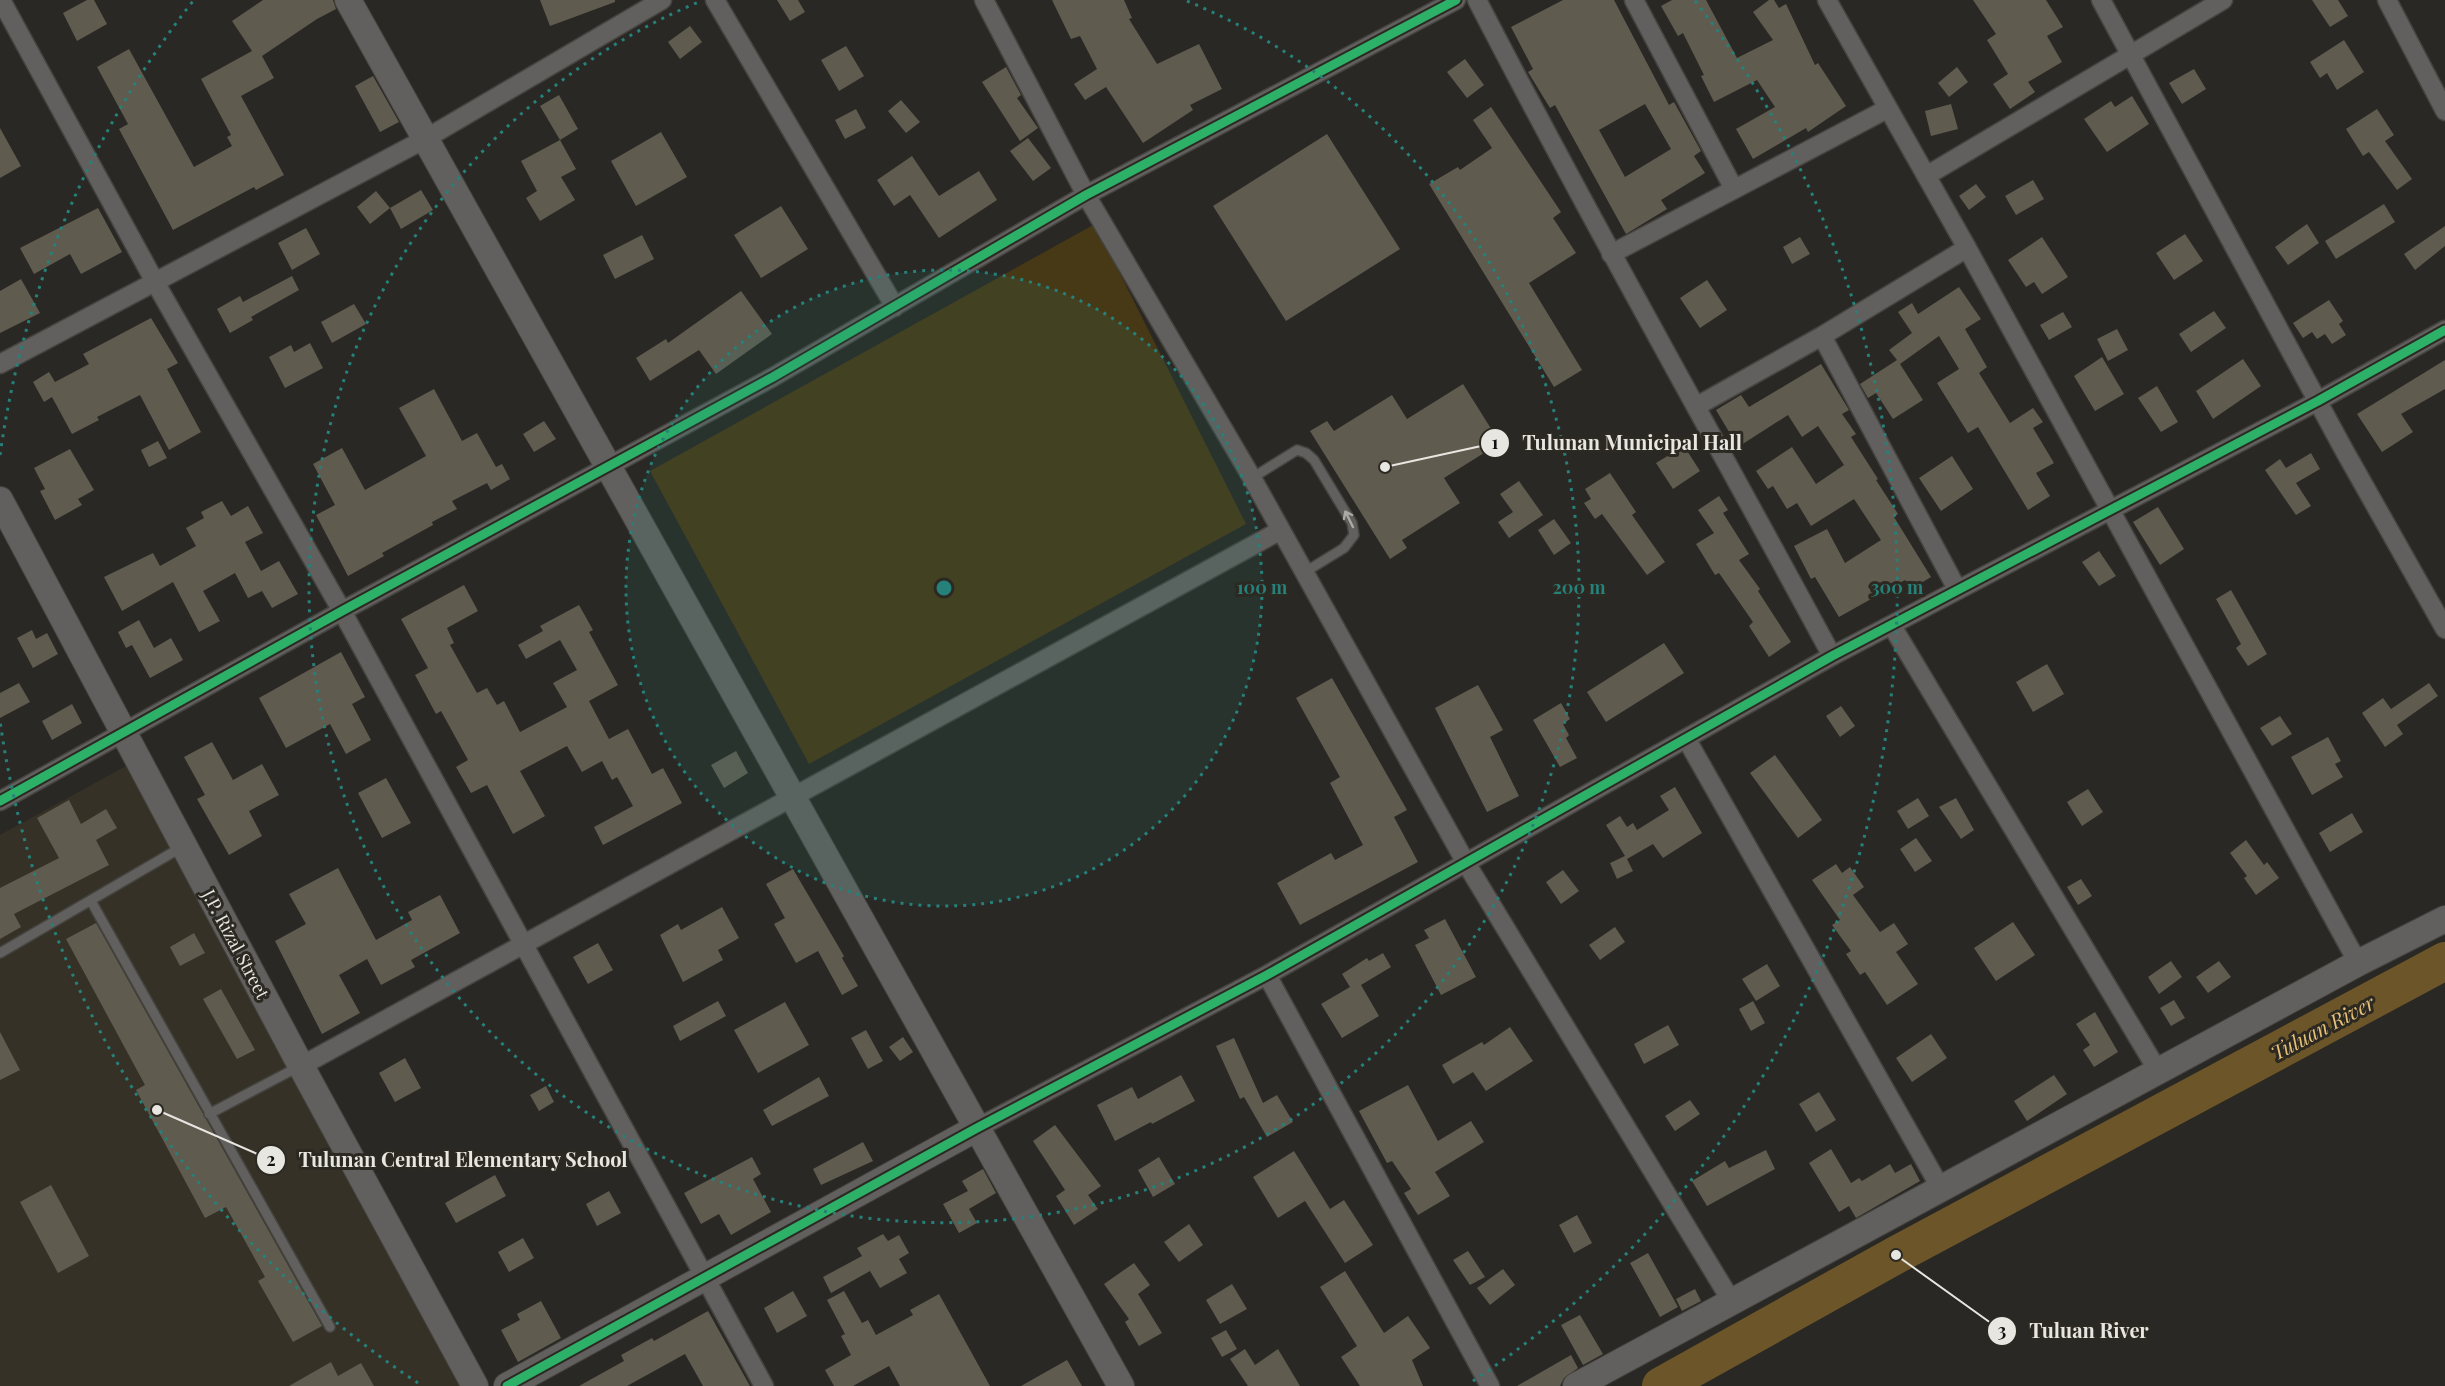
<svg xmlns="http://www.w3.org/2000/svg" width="2445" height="1386" viewBox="0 0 2445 1386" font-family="'Playfair Display',serif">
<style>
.built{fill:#363126}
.green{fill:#473816}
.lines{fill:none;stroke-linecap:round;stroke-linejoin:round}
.river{stroke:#6c5629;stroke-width:38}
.building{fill:#605b4f;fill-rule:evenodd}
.lane-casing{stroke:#454440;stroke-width:12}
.street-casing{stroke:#454440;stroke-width:21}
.secondary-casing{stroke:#454440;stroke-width:28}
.lane{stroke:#61605e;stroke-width:9}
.street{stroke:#61605e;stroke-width:18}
.secondary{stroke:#61605e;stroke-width:26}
.cycleway-casing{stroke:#2c2922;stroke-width:13}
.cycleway{stroke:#2db169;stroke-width:9}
.oneway{stroke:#abaaa6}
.ring{fill:none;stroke:#25817a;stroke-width:3;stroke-dasharray:3 6}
.labels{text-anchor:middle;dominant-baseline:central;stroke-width:6;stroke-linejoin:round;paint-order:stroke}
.street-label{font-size:18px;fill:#e8e6e1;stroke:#2c2922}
.water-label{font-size:20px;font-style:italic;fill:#e7c176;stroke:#2c2922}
.centre{fill:#25817a;stroke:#2c2922;stroke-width:3}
.ring-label{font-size:18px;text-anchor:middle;font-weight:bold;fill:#25817a;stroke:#2c2922;stroke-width:6;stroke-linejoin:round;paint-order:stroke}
.leader{fill:none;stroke:#e8e6e1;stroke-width:2}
.callout-dot{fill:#e8e6e1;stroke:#2c2922;stroke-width:2}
.mark-label{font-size:18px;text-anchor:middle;font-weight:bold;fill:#111}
.callout-label{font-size:20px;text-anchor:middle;font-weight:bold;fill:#e8e6e1;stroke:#2c2922;stroke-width:6;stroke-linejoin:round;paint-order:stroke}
</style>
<rect width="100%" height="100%" fill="#2a2824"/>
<path class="built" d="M126 766 465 1385 463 1386H0V835Z"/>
<path class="green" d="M1095 224 1246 524 809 764 650 471Z"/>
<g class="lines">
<path class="river" d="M1661 1386 1896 1255 2445 961"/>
</g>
<path class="building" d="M87 0H94L107 24 77 41 63 13Z
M263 0H333L336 9 317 19 262 56 274 78 241 96 284 175 256 190 254 187 173 230 119 129 128 124 97 67 129 49 194 167 232 146 227 137 231 135 201 79 252 51 232 21Z
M540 0H615V2L550 26Z
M777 0H798L805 12 790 21Z
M1052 0H1124L1132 18 1129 19 1157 64 1199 44 1222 89 1190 105 1193 110 1143 143 1106 87 1085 100 1074 84 1097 69 1080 36 1071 39Z
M1563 0H1614L1669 105 1674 102 1701 151 1694 156 1705 173 1661 200 1667 209 1626 234 1555 105 1550 108 1528 72 1533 69 1511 27ZM1645 104 1671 149 1625 177 1599 130Z
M1672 0H1706L1737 58 1773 40 1753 12 1769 0H1774L1779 8 1786 4 1815 65 1818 63 1846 106 1808 132 1806 128 1753 159 1736 129 1775 107 1757 80 1714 102 1701 76 1704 75 1683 33 1678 36 1661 6Z
M1973 0H2046L2063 27 2047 36 2062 62 2028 82 2035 92 2010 109 1993 84 2008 74 1987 40 1996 34Z
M2312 0H2338L2348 16 2330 27Z
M690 26 702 42 680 59 668 42Z
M2344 40 2364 72 2337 90 2327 73 2320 78 2310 62Z
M846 46 864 76 839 91 821 60Z
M1465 59 1484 85 1467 98 1447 72Z
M1006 67 1021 95 1017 98 1038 128 1020 141 982 82Z
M1957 67 1968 82 1949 97 1938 83Z
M2194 69 2206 89 2182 104 2169 83Z
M373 76 399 122 380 132 355 86Z
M559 95 578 129 560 140 540 106Z
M2132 96 2149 124 2107 152 2084 119 2111 101 2115 107Z
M901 100 920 122 906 133 888 111Z
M1951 104 1958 129 1931 136 1925 111Z
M1491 107 1561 212 1553 218 1576 253 1529 283 1582 370 1554 387 1429 184 1458 167 1460 170 1492 148 1473 120Z
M856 109 866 128 845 139 835 120Z
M2377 109 2394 135 2385 141 2412 179 2397 190 2369 152 2363 156 2346 129Z
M0 128 21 166 0 178Z
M661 132 687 177 636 206 611 161Z
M1327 134 1400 249 1286 321 1213 206Z
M1028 138 1051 168 1033 181 1010 151Z
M560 140 576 169 561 177 575 200 540 221 526 198 537 191 521 161Z
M912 156 939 196 979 171 997 200 939 238 910 195 894 206 877 180Z
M2033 180 2044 199 2016 215 2005 196Z
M1976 184 1986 197 1969 210 1959 196Z
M421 190 433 210 401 229 390 208Z
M376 191 390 208 370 224 357 207Z
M2384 204 2395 222 2336 259 2325 241Z
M781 206 808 249 761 278 734 235Z
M98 208 122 252 81 274 70 254 34 274 20 248Z
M2307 224 2319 243 2288 265 2275 247Z
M2445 226V246L2415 270 2404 254Z
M306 228 320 254 292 270 278 243Z
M2185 234 2203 261 2174 280 2156 253Z
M642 235 654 259 615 279 603 255Z
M1800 237 1810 254 1792 264 1783 247Z
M2042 237 2068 277 2042 294 2034 282 2026 287 2008 260Z
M292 276 299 290 251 317 253 320 230 333 217 309 240 296 243 302Z
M21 279 40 313 0 333V291Z
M1707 280 1727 310 1700 328 1680 298Z
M1959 287 1981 319 1965 329 1987 367 1979 373 2010 423 2033 408 2043 422 2033 428 2054 463 2036 473 2050 496 2028 510 1978 427 1968 433 1937 383 1959 369 1939 336 1900 364 1923 400 1893 419 1876 393 1868 398 1860 384 1897 360 1889 350 1912 333 1898 312 1912 303 1918 314Z
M741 291 772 334 716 374 699 350 650 381 636 358 666 339 668 343Z
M2329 300 2343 321 2339 324 2346 335 2332 344 2325 334 2317 339 2312 332 2303 338 2293 323Z
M354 304 366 324 332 343 321 322Z
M2214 311 2226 328 2191 352 2179 334Z
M2063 312 2072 327 2049 340 2040 325Z
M151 318 178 363 167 369 201 432 169 450 140 395 97 417 99 420 72 434 52 397 44 402 33 382 49 372 55 382 89 364 83 354Z
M2117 329 2128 350 2108 361 2097 339Z
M310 343 323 368 285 388 269 357 291 345 294 352Z
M2102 357 2124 394 2095 411 2074 376Z
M2243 359 2261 386 2213 419 2196 391Z
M2445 360V389L2401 414 2413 432 2382 452 2357 414Z
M1821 364 1849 410 1842 414 1856 434 1851 437 1878 479 1876 480 1898 514 1894 517 1931 577 1911 589 1905 580 1839 617 1815 577 1811 579 1794 546 1827 529 1845 563 1881 540 1854 499 1811 526 1797 503 1787 509 1773 486 1768 489 1756 471 1792 447 1816 484 1844 465 1818 426 1802 437 1788 415 1738 447 1716 410 1741 395 1749 407Z
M1463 384 1500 443 1444 478 1460 503 1402 540 1407 548 1390 559 1310 431 1327 421 1334 431 1392 395 1407 419Z
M2157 386 2178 422 2161 432 2138 398Z
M434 389 462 441 477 433 496 467 502 464 510 479 491 490 487 483 452 501 457 509 432 522 433 525 382 553 384 556 348 576 316 515 335 505 313 464 342 448 365 490 426 456 399 408Z
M544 421 556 439 534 452 523 434Z
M158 441 167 458 149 467 141 450Z
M1684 446 1700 471 1673 489 1656 463Z
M70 449 94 490 78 499 82 505 55 520 40 491 45 489 34 468Z
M2311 453 2320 469 2296 483 2311 506 2296 515 2265 470 2280 459 2286 468Z
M1952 456 1973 489 1941 511 1919 478Z
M1610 473 1636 512 1632 515 1665 562 1647 575 1602 514 1595 519 1584 503 1591 499 1585 489Z
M1519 481 1543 515 1509 538 1498 522 1513 512 1500 494Z
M1719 496 1728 510 1723 513 1749 554 1739 560 1760 589 1758 591 1791 642 1769 657 1749 626 1753 622 1719 573 1715 575 1696 544 1714 533 1698 510Z
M222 501 231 516 248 506 263 533 245 542 261 571 279 561 298 594 272 608 262 591 248 598 235 573 203 591 220 621 199 632 173 582 122 611 104 577 153 553 160 566 196 546 186 528 204 518 201 512Z
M2158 507 2184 549 2160 565 2133 522Z
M1554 519 1571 543 1554 555 1538 530Z
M2099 551 2116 576 2099 586 2082 562Z
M464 585 478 611 447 628 454 643 450 645 477 693 487 688 497 705 504 701 520 732 567 707 553 683 577 670 560 640 526 659 518 645 543 631 540 626 579 605 593 630 589 632 618 685 589 701 609 739 628 729 652 774 663 768 682 803 603 845 594 827 633 806 617 777 612 780 602 761 582 772 567 746 520 771 545 816 513 834 487 785 471 793 456 767 468 760 441 711 436 714 415 675 428 668 401 619Z
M2231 590 2267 654 2248 666 2236 648 2241 644 2216 599Z
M139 620 154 648 171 638 183 660 150 678 132 645 126 648 118 632Z
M32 630 36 639 47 633 58 654 33 668 17 638Z
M1664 643 1684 673 1606 722 1587 692Z
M341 652 365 697 352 704 371 740 346 754 330 724 286 748 259 698Z
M2047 664 2064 694 2033 712 2016 682Z
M1332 678 1407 810 1394 817 1418 862 1300 925 1277 883 1331 853 1335 860 1363 845 1330 783 1340 777 1296 698Z
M19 683 30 702 0 718V693Z
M2429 683 2438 696 2397 725 2403 734 2385 747 2362 713 2383 698 2391 709Z
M1478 685 1503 730 1490 737 1519 796 1487 812 1435 708Z
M1561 703 1570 719 1563 724 1569 735 1566 738 1577 758 1560 767 1533 720Z
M72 704 82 723 52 740 42 721Z
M1841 706 1855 726 1840 737 1826 716Z
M2280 716 2292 734 2272 746 2260 728Z
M2328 737 2341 761 2335 764 2343 777 2312 795 2291 757Z
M212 742 233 780 262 764 279 795 249 811 262 836 229 855 197 799 205 795 184 757Z
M736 751 748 773 724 788 711 765Z
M1775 755 1822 820 1798 838 1750 773Z
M386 778 411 823 382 838 358 793Z
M1675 787 1702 833 1663 858 1653 844 1627 859 1633 871 1617 879 1610 863 1625 856 1606 825 1620 816 1627 827 1633 823 1637 830 1669 810 1660 796Z
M2088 789 2103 812 2082 826 2067 802Z
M1918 798 1929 816 1908 829 1897 811Z
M1956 798 1974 830 1961 839 1939 807Z
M69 800 81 824 106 809 117 828 96 840 109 865 14 914 21 927 0 939V888L59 858 37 818Z
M2352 813 2363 832 2330 852 2319 833Z
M1916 838 1932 861 1915 872 1900 849Z
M2246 840 2264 865 2267 862 2279 878 2256 895 2244 878 2247 876 2230 853Z
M1836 864 1842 873 1850 867 1864 887 1853 895 1880 932 1894 923 1908 944 1896 952 1918 984 1887 1005 1865 972 1860 975 1846 954 1851 951 1832 925 1840 920 1812 880Z
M338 868 376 940 412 920 408 912 440 895 460 933 411 960 415 967 381 985 367 959 339 975 360 1013 322 1034 275 941 306 924 289 894Z
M793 869 844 956 842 958 858 986 842 995 818 951 796 963 774 924 785 918 766 884Z
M1563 870 1579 891 1561 904 1546 882Z
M2081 879 2092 896 2078 905 2067 887Z
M722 907 739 938 718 950 723 960 683 982 660 935 678 924 681 930Z
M1445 919 1476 977 1441 995 1415 945 1429 938 1424 930Z
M2013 922 2035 955 1996 981 1974 948Z
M96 923 322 1326 293 1342 258 1281 265 1277 226 1207 205 1218 136 1090 145 1085 66 939Z
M1615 927 1625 942 1600 960 1589 945Z
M194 933 205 953 180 966 170 947Z
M598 943 613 970 588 984 573 957Z
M1383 953 1391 967 1361 985 1379 1016 1342 1038 1321 1004 1350 987 1342 974 1367 958 1369 961Z
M2171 961 2182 977 2159 994 2148 977Z
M2219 961 2231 977 2208 993 2196 977Z
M1767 964 1780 986 1756 1001 1742 979Z
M221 989 255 1050 237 1059 203 999Z
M2174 1000 2185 1018 2171 1026 2160 1008Z
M718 1001 726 1016 680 1041 673 1026Z
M1753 1001 1765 1023 1751 1031 1739 1009Z
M785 1002 809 1045 758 1073 734 1030Z
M2095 1012 2118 1052 2094 1067 2083 1050 2090 1045 2076 1024Z
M1668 1025 1679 1045 1644 1064 1634 1044Z
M1510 1027 1533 1061 1486 1091 1473 1072 1453 1084 1442 1065 1482 1042 1484 1045Z
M866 1030 883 1061 868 1069 851 1038Z
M0 1032 20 1070 0 1080Z
M1931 1034 1947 1058 1912 1082 1896 1058Z
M903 1037 913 1052 900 1061 889 1047Z
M1234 1038 1263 1103 1277 1095 1293 1122 1267 1137 1244 1097 1240 1099 1216 1046Z
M405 1058 421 1088 395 1102 379 1073Z
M1181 1075 1195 1101 1152 1124 1151 1122 1115 1141 1097 1105 1132 1087 1138 1099Z
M2054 1075 2067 1094 2027 1121 2014 1101Z
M819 1077 829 1096 772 1126 763 1110Z
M1408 1085 1438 1141 1471 1121 1484 1142 1435 1172 1450 1196 1418 1215 1404 1193 1411 1189 1392 1161 1387 1163 1359 1111Z
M546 1086 554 1102 539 1111 530 1095Z
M1819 1092 1836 1120 1816 1132 1799 1104Z
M1690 1100 1700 1114 1675 1131 1665 1116Z
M1055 1125 1101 1186 1088 1195 1098 1209 1074 1225 1056 1196 1065 1190 1033 1141Z
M863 1142 873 1161 821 1185 813 1169Z
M1831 1149 1851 1183 1859 1178 1862 1181 1890 1164 1895 1173 1911 1164 1920 1181 1856 1218 1849 1206 1839 1212 1809 1163Z
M1766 1150 1775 1169 1707 1206 1692 1181 1725 1161 1729 1168Z
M1294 1151 1330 1209 1344 1200 1373 1245 1345 1263 1305 1201 1278 1218 1253 1177Z
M752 1157 761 1174 753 1179 771 1212 731 1235 719 1214 701 1224 684 1193Z
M1159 1157 1175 1184 1153 1197 1138 1170Z
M983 1169 996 1193 969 1209 977 1223 959 1233 943 1204 968 1191 962 1181Z
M495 1175 506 1196 456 1223 445 1203Z
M51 1185 89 1256 58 1273 20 1202Z
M609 1191 621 1213 597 1226 586 1204Z
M1577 1215 1592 1243 1574 1253 1559 1225Z
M1189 1224 1203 1245 1179 1262 1164 1242Z
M883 1234 888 1241 899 1235 909 1253 899 1259 907 1273 880 1288 870 1271 831 1293 823 1277 862 1256 857 1248Z
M523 1238 534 1258 509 1272 498 1252Z
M1468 1251 1485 1277 1470 1285 1453 1260Z
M1648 1253 1678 1307 1660 1317 1630 1263Z
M1134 1263 1150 1285 1138 1294 1162 1333 1139 1346 1125 1322 1129 1319 1104 1284Z
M1503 1269 1515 1285 1490 1305 1477 1288Z
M1345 1271 1384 1333 1408 1316 1430 1348 1412 1360 1423 1386H1360L1341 1357 1357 1346 1320 1287Z
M1232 1284 1247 1309 1220 1324 1206 1300Z
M1695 1289 1701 1301 1682 1311 1676 1299Z
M793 1291 807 1316 777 1333 764 1308Z
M844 1291 862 1323 868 1320 876 1335 913 1315 910 1310 939 1294 990 1386H900L889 1366 853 1386H834L825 1370 851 1355 841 1336 845 1334 827 1300Z
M541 1301 561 1338 518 1362 501 1330 520 1320 517 1314Z
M708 1311 750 1386H703L685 1354 627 1386H579L624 1361 621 1355 652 1338 654 1341Z
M1580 1315 1603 1354 1583 1365 1561 1325Z
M1226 1330 1237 1349 1222 1357 1211 1338Z
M1245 1349 1255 1365 1278 1349 1300 1386H1248L1230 1359Z
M1571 1355 1578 1368 1564 1378 1560 1386H1517Z
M1067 1360 1082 1386H1021Z
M331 1362 338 1376 361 1363 374 1386H289Z"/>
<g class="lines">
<defs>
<path id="lane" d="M1252 478 1297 450 1306 453 1314 460 1352 523 1354 535 1344 548 1305 572
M91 901 330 1327
M0 953 182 847
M209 1114 300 1066"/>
<path id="street" d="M1 0 155 282 342 611 764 1386
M715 0 895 307
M984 0 1086 195 1252 478 1466 863 1732 1302
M1477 0C1591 221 1714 437 1832 656
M1634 0 1734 189
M1827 0 1967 248 2358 963
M2101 0 2344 450 2445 629
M2387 0 2445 111
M1926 176 2223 0
M1611 254 1887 109
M1822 336 1957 589
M0 364 425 139 662 0
M1697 406 1822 336 1967 248
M1892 626 2158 1071
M1687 740 1940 1187
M0 801 342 611 773 377 1086 195 1456 0
M1267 975 1490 1386
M301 1066 1281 530
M977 1128 1267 975 1832 656 2318 401 2445 330"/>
<path id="secondary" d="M348 0 1121 1386
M0 500 301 1066 475 1386
M507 1386 977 1128
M1576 1386 2358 963 2445 919"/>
</defs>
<use href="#lane" class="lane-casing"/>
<use href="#street" class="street-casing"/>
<use href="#secondary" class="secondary-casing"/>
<use href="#lane" class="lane"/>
<use href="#street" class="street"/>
<use href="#secondary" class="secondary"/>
<defs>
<path id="cycleway" d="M0 801 342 611 773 377 1086 195 1456 0
M507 1386 977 1128 1267 975 1832 656 2318 401 2445 330"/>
</defs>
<use href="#cycleway" class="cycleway-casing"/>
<use href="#cycleway" class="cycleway"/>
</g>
<defs><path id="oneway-shaft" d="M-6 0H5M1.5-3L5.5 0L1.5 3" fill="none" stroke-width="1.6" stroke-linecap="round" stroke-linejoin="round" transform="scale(1.5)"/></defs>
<use class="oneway" href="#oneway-shaft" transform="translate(1349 519) rotate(-116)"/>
<circle cx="944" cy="588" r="318" fill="#25817a" fill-opacity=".12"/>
<g class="ring">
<circle cx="944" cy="588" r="318"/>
<path d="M1187 1A635 635 0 1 1 701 1"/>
<path d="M418 1383A953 953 0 0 1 0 721M0 455A953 953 0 0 1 193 1M1695 1A953 953 0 0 1 1470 1383"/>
</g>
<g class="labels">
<g class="street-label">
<text transform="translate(236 944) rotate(62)">J.P. Rizal Street</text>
</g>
<g class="water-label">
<text transform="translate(2322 1027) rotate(-28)">Tuluan River</text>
</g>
</g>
<circle cx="944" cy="588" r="9" class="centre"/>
<g class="ring-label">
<text x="1262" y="594">100 m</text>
<text x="1579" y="594">200 m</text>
<text x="1897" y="594">300 m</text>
</g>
<path class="leader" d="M1385 467L1495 443M157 1110L271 1160M1896 1255L2002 1331"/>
<g class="callout-dot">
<circle cx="1385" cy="467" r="6"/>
<circle cx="157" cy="1110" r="6"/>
<circle cx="1896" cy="1255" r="6"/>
<circle cx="1495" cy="443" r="15"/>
<circle cx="271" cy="1160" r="15"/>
<circle cx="2002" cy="1331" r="15"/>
</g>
<g class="mark-label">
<text x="1495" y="449">1</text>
<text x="271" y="1166">2</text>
<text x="2002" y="1337">3</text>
</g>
<g class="callout-label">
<text x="1632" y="450">Tulunan Municipal Hall</text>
<text x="463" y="1167">Tulunan Central Elementary School</text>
<text x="2089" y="1338">Tuluan River</text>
</g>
</svg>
